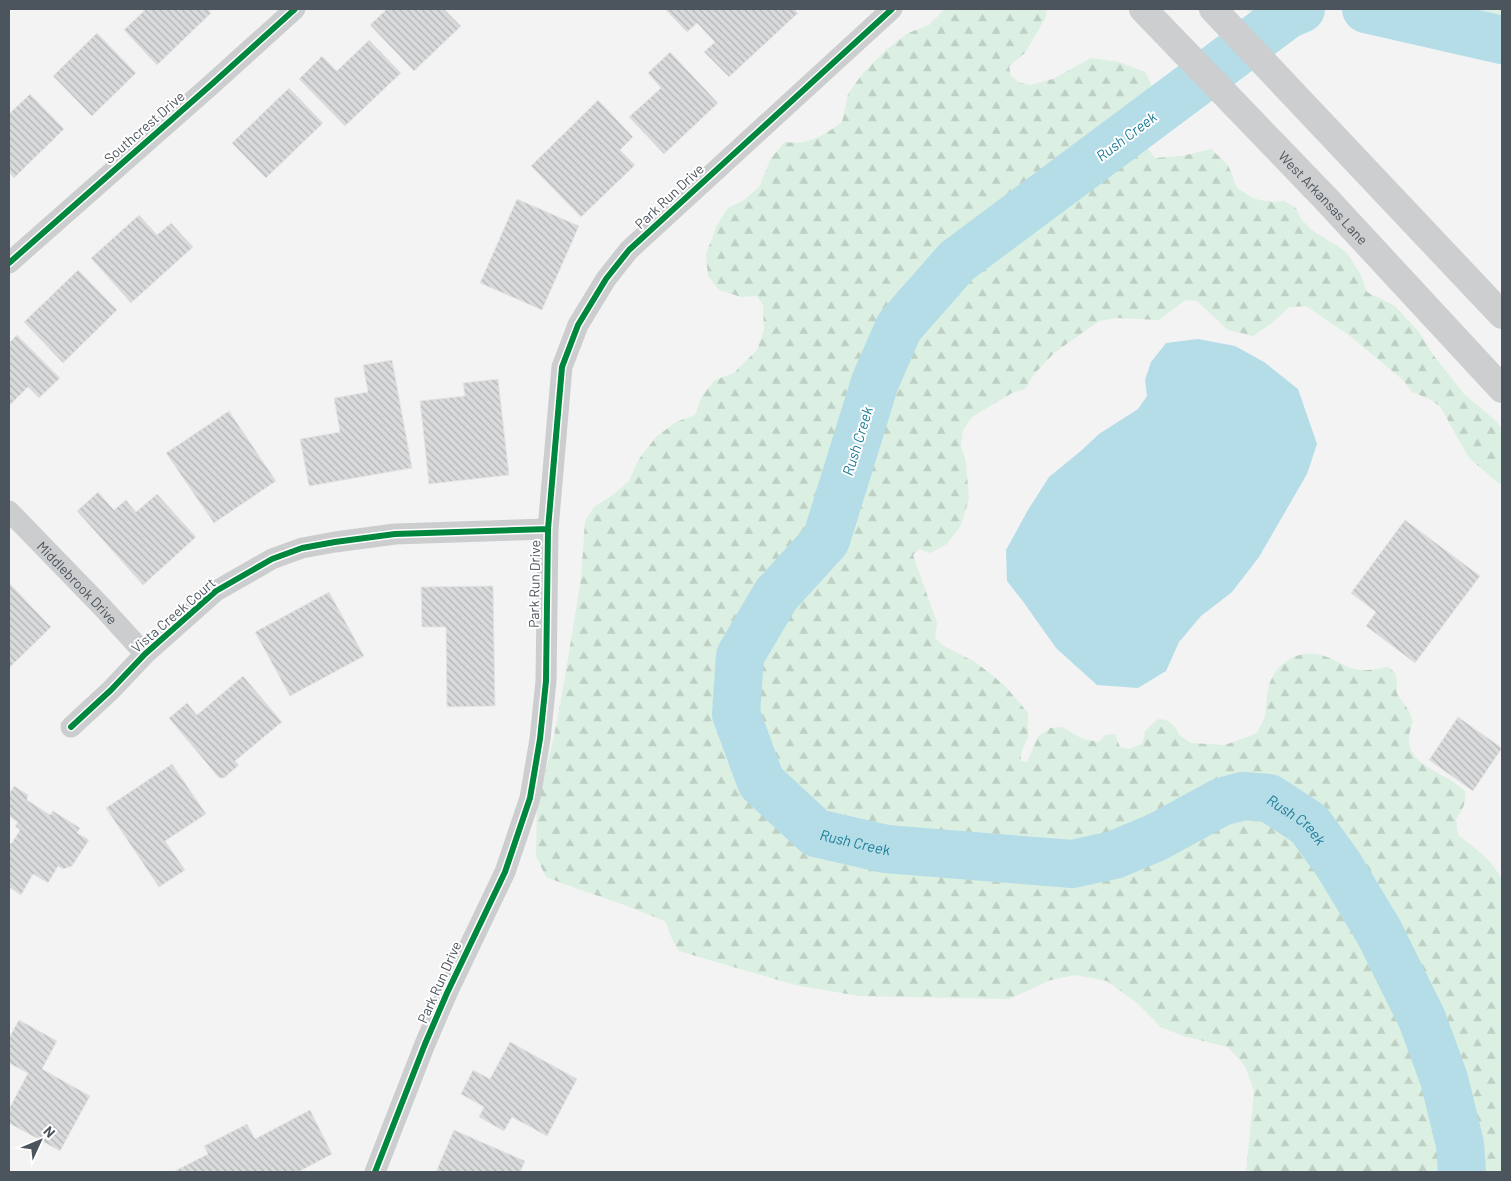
<svg xmlns="http://www.w3.org/2000/svg" width="1511" height="1181" viewBox="0 0 1511 1181" font-family="Barlow,sans-serif">
<style>
.grass{fill:url(#grass-tufts)}
.forest{fill:url(#forest-firs)}
.water{fill:#b4dde8}
.lines{fill:none;stroke-linecap:round;stroke-linejoin:round}
.river{stroke:#b4dde8;stroke-width:48}
.building{fill:url(#building-back-hatch);stroke:#e5e5e5}
.minor{stroke:#cbcdce;stroke-width:21}
.secondary{stroke:#cccecf;stroke-width:28}
.cycleway-casing{stroke:#fff;stroke-width:9}
.cycleway{stroke:#00873e;stroke-width:6}
.labels{text-anchor:middle;dominant-baseline:central;stroke-width:4;stroke-linejoin:round;paint-order:stroke}
.street-label{font-size:14px;fill:#4c555d;stroke:#fff}
.water-label{font-size:15px;font-style:italic;fill:#1d7c97;stroke:#fff}
</style>
<defs>
<pattern id="grass-tufts" width="24" height="20" patternUnits="userSpaceOnUse" patternTransform="scale(1.25)"><rect width="24" height="20" fill="#dbefe2"/><path d="M3 7l-1-3M5 7V3M7 7l1-3M15 17l-1-3M17 17v-4M19 17l1-3" fill="none" stroke="#becfc4"/></pattern>
<pattern id="forest-firs" width="22" height="20" patternUnits="userSpaceOnUse" patternTransform="scale(1.25)"><rect width="22" height="20" fill="#dbefe2"/><path d="M5 1l3.5 6h-7zM16 11l3.5 6h-7z" fill="#becfc4"/></pattern>
<pattern id="building-back-hatch" width="6" height="6" patternUnits="userSpaceOnUse" patternTransform="scale(1.25)"><rect width="6" height="6" fill="#d9dadc"/><path d="M-1 5l2 2M0 0l6 6M5-1l2 2" fill="none" stroke="#b2b4b6"/></pattern>
</defs>
<rect width="100%" height="100%" fill="#f3f3f3"/>
<path class="grass" d="M1247 9H1301L1287 15 1268 29Z
M1366 9H1502V40Z"/>
<path class="forest" d="M945 9H1047L1045 19 1025 53 1009 66 1011 76 1020 83 1030 85 1053 79 1091 58 1119 62 1145 72 1151 84 1154 97 1145 145 1155 158 1182 156 1211 149 1228 165 1237 188 1255 199 1273 202 1284 201 1296 208 1301 219 1312 230 1346 252 1361 275 1367 292 1395 306 1419 332 1434 356 1464 394 1496 421 1502 430V486L1469 458 1440 406 1427 398 1412 392 1403 380 1350 336 1306 306 1289 307 1272 323 1253 336 1228 330 1197 301 1185 300 1159 320 1117 318 1099 321 1054 353 1035 373 1025 389 1012 393 972 417 963 430 961 445 966 463 969 499 961 525 947 544 930 553 919 549 913 555 937 623 935 638 944 646 975 662 992 675 1006 687 1028 713V737L1021 753V761L1027 762 1038 737 1050 728 1062 727 1083 739 1099 742 1105 735 1115 734 1120 747 1129 749 1143 743 1145 731 1158 719 1167 720 1176 728 1179 735 1191 743 1225 745 1257 733C1259 728 1263 722 1265 716 1267 704 1266 689 1272 678 1283 657 1305 648 1327 657 1338 661 1350 670 1362 670 1370 671 1380 668 1389 667 1404 680 1392 687 1399 697 1406 707 1409 708 1413 722 1395 765 1441 768 1465 791 1466 803 1463 810 1456 819L1458 835C1474 847 1494 862 1502 880V1172H1246L1254 1091 1245 1066 1228 1047 1183 1036 1161 1027 1137 1003 1107 981 1075 975 1051 980 1009 999 859 996 795 985 679 951 672 939 666 922C627 904 586 893 546 877L536 856 537 803 553 741 563 689 581 579 585 521 595 506 610 497 629 481 639 459 656 437 676 422 695 415 702 396 715 380 734 373 757 350 764 330 763 305 757 296 741 297 719 290 708 276 706 254 717 225 728 208 744 200 759 187 771 158 785 142C810 145 823 136 842 122L848 94 863 73 886 50 908 33 929 25Z"/>
<path class="water" d="M1198 339 1235 346 1264 362 1298 389 1317 444 1307 474 1259 557 1232 592 1201 616 1179 642 1166 671 1138 688 1097 685 1056 648 1022 600 1007 581 1006 550 1028 510 1049 477 1082 450 1099 434 1138 409 1147 396 1145 380 1151 362 1166 343Z"/>
<g class="lines">
<g class="river">
<path id="s1" d="M1301 9 1287 15 957 261 899 327 875 382 826 540 776 595 740 656 736 714 761 782 816 833 886 849 1072 864 1114 855 1157 837 1221 802 1243 796 1269 798 1309 824 1338 864 1379 932 1422 1019 1444 1079 1460 1144 1462 1172"/>
<path d="M1366 9 1502 40"/>
</g>
</g>
<path class="building" d="M146 9H208L211 13 157 65 124 30Z
M387 9H444L461 26 414 71 370 25Z
M665 9H794L798 13 729 77 704 52 715 42 697 23 687 32Z
M97 33 136 73 92 116 53 76Z
M369 40 401 73 345 126 299 79 322 56 337 71Z
M670 52 718 103 664 154 629 117 661 88 648 73Z
M289 88 323 123 266 178 232 143Z
M30 94 64 129 14 178 9 172V114Z
M598 100 633 137 620 150 635 165 581 217 531 166Z
M517 199 579 226 542 310 480 283Z
M139 215 157 235 171 223 193 247 131 303 91 258Z
M78 270 117 310 63 363 24 322Z
M17 335 60 378 39 398 28 387 9 406V343Z
M392 360 412 468 309 486 300 439 340 432 334 398 368 392 363 365Z
M498 379 509 475 429 484 420 401 465 396 463 383Z
M229 411 276 481 214 523 166 453Z
M98 492 114 510 126 500 136 512 157 494 196 537 143 585 77 511Z
M1405 520 1480 576 1415 663 1366 626 1376 612 1351 593Z
M9 583 51 627 9 668Z
M493 586 495 706 447 707 446 627H422L421 587Z
M329 592 364 656 290 696 255 632Z
M243 676 282 722 235 761 239 765 224 778H219L169 718 187 703 197 715Z
M1458 717 1502 748 1473 791 1429 760Z
M172 764 206 814 165 841 185 870 159 887 106 808Z
M14 786 28 795 27 800 50 815 53 811 80 828 77 833 89 840 72 866 63 869 58 866 48 883 33 874 21 895 9 887V844L12 843 20 830 15 826 18 822 9 816V794Z
M19 1020 57 1041 42 1069 90 1096 60 1151 9 1123V1109L28 1073 9 1063V1038Z
M510 1042 577 1079 547 1136 512 1117 504 1131 479 1117 484 1107 461 1094 473 1070 490 1079Z
M310 1110 332 1154 298 1172H173L208 1154 204 1146 247 1124 255 1139Z
M454 1130 525 1161 520 1172H436Z"/>
<g class="lines">
<g class="minor">
<path d="M9 263 212 84 295 9"/>
<path id="s2" d="M9 511 103 608 145 654"/>
<path d="M71 727 111 690 145 654 216 591 272 559 302 548 335 542 395 534 548 529"/>
<path d="M375 1172 425 1044 447 993 505 872 530 798 540 739 546 681 548 529 562 367 578 325 606 279 629 250 892 9"/>
</g>
<g class="secondary">
<path id="s3" d="M1143 9 1326 199 1502 389"/>
<path d="M1213 9 1502 315"/>
</g>
<defs>
<path id="cycleway" d="M9 263 212 84 295 9
M71 727 111 690 145 654 216 591 272 559 302 548 335 542 395 534 548 529
M375 1172 425 1044 447 993 505 872 530 798 540 739 546 681 548 529 562 367 578 325 606 279 629 250 892 9"/>
</defs>
<use href="#cycleway" class="cycleway-casing"/>
<use href="#cycleway" class="cycleway"/>
</g>
<g class="labels">
<g class="street-label">
<text transform="translate(144 127) rotate(-41)">Southcrest Drive</text>
<text transform="translate(669 196) rotate(-43)">Park Run Drive</text>
<text stroke="none"><textPath href="#s3" startOffset="261">West Arkansas Lane</textPath></text>
<text stroke="none"><textPath href="#s2" startOffset="99">Middlebrook Drive</textPath></text>
<text transform="translate(534 584) rotate(-89)">Park Run Drive</text>
<text transform="translate(173 615) rotate(-41)">Vista Creek Court</text>
<text transform="translate(439 982) rotate(-66)">Park Run Drive</text>
</g>
<g class="water-label">
<text transform="translate(1126 136) rotate(-37)">Rush Creek</text>
<text transform="translate(857 441) rotate(-73)">Rush Creek</text>
<text stroke="none"><textPath href="#s1" startOffset="1596">Rush Creek</textPath></text>
<text stroke="none"><textPath href="#s1" startOffset="1131">Rush Creek</textPath></text>
</g>
</g>
<rect width="1511" height="1181" fill="none" stroke="#4c555d" stroke-width="20"/>
<g transform="translate(40 1141) rotate(46)" stroke="#ffffff" stroke-width="4" paint-order="stroke">
<path d="M0-4L9 19L0 12L-9 19Z" fill="#4c555d"/>
<text y="-8" font-size="14" font-weight="bold" text-anchor="middle" fill="#4c555d">N</text>
</g>
</svg>
